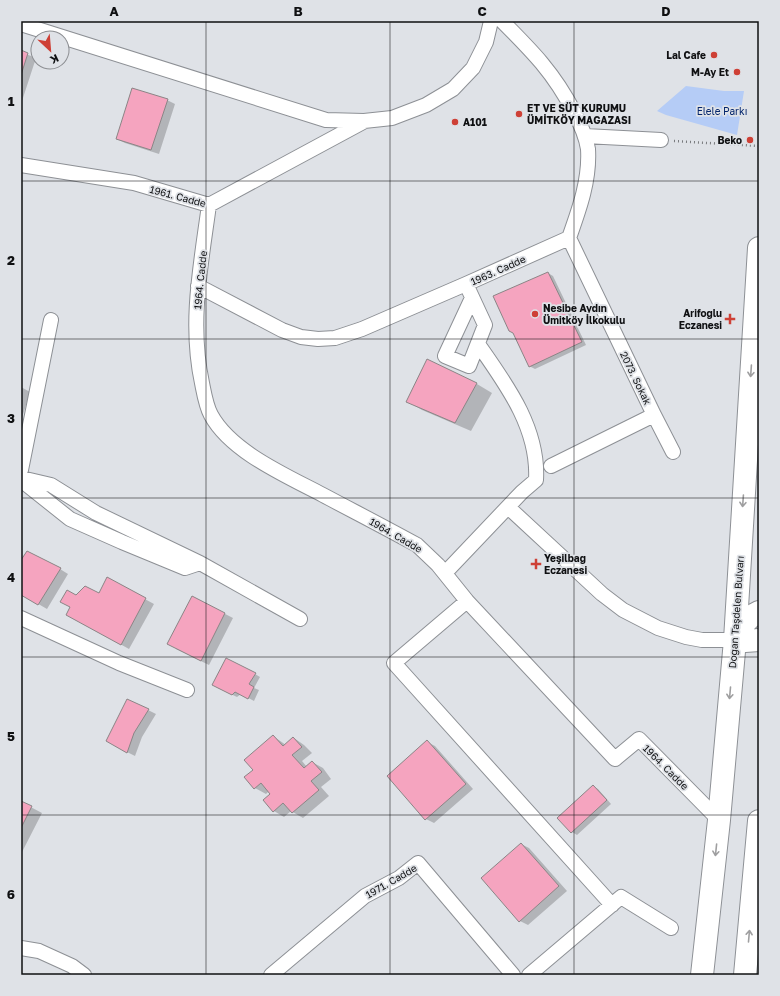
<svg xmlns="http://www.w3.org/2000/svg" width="780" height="996" viewBox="0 0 780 996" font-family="'Golos Text',sans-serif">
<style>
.green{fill:#b5ccf6}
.shadow{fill:#0003}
.building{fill:#f5a4bf;stroke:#8b8586}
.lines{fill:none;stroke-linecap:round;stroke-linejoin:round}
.minor-casing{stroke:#8d9095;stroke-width:16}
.primary-casing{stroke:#8d9095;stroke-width:24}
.path{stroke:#787a7d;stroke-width:2.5;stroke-dasharray:1 3;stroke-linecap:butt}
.minor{stroke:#fff;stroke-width:14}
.primary{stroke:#fff;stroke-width:22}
.oneway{stroke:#9f9fa0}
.grid{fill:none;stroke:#0f1012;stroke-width:1;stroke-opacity:0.55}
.poi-dot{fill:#ce4036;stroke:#dfe2e7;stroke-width:1.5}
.labels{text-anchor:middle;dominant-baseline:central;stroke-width:3.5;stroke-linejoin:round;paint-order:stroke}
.poi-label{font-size:10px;font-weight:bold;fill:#0f1012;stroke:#dfe2e7;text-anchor:end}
.park-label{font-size:10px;fill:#03256c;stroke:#dfe2e7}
.street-label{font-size:10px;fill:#0f1012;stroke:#dfe2e7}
.neatline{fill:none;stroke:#0f1012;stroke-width:1.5}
.grid-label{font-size:13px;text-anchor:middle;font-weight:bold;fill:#0f1012}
</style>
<rect width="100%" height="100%" fill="#dfe2e7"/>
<path class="green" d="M686 86 724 91H744L737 135 666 115 657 111Z"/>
<path class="shadow" d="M21 52 36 58 21 104Z
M167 100 175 104 159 154 125 143 117 139Z
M548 273 553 276 586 345 535 369 529 366Z
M427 361 477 384 492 393 471 431 422 410 407 401Z
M21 387 30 392 21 421Z
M21 562 60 569 68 574 47 609 21 594Z
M108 579 154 604 129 649 75 619 76 596 99 595Z
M192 597 233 618 209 665 176 649Z
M255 674 260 677 254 688 259 690 254 701 241 694 237 697 218 688Z
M148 710 156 714 142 737 135 756 115 746Z
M273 736 286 745 294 738 304 745 312 753 302 761 307 767 312 762 323 768 331 779 321 787 329 796 303 818 291 811 284 817 274 811 272 794 269 791 266 794 255 788 254 770Z
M427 742 435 746 473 789 434 823 426 819Z
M593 786 598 789 611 804 577 835 572 832Z
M21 802 42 813 21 854Z
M521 844 529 848 567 891 528 925 520 921Z"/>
<path class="building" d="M21 50 28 53 21 75Z
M132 88 168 99 151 150 116 139Z
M548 272 582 342 529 367 513 333 509 331 493 296Z
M427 359 477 383 455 423 406 402Z
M27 551 61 568 38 605 21 595V560Z
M107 577 146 598 121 645 66 615 70 607 60 602 67 590 76 595 85 586 99 593Z
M192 596 225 613 201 661 167 644Z
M226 658 256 673 249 684 254 687 248 699 235 692 232 695 212 685Z
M127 699 149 709 134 733 127 753 106 741Z
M273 735 283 746 293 737 302 747 292 755 304 768 312 761 322 772 311 781 319 790 292 813 283 803 273 812 263 800 270 794 261 783 254 789 244 777 253 770 244 760Z
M427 740 466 784 425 820 387 776Z
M593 785 607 800 571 833 557 818Z
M21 801 32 806 21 828Z
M521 843 559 886 519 922 481 878Z"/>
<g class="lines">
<defs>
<path id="minor" d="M21 24 326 120 364 121 392 118 426 105 453 89 473 68 486 42 491 21
M585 136 661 140
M21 165 134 183 209 205 363 122
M209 205C201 264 189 323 202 383 204 393 206 406 211 415 231 452 287 476 323 495 355 512 386 528 417 545L438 565 467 601 615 759 639 739 719 820
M466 284 485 325 469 366 445 356 472 298
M198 286 282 330 301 337 318 339 335 338 362 329 466 284 569 238C579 210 590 180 588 149 586 136 580 123 574 112 554 73 532 51 502 21
M654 415 673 452
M551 466 654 415 569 238
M21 470 51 320
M21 478 51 485 96 513 200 563 300 619
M21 480 70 519 122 542 185 568 200 563
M508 507 602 594 623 610 658 628 686 637 702 640H735
M445 573 522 492 536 480C539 428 506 384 478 344
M467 601 394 663 612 905
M21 618 119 663 187 690
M21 948 39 951 72 966 84 975
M271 975 365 896 399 878 418 863 513 975
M529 975 621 897 671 928"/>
<path id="primary" d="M735 640C740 628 746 618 759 612
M735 640 745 641 759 640
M702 975 719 820 735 640 759 248
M745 975 759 821"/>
</defs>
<use href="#minor" class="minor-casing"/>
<use href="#primary" class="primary-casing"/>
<path class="path" d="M674 141 759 146"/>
<use href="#minor" class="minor"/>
<use href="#primary" class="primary"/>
</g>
<defs><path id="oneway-shaft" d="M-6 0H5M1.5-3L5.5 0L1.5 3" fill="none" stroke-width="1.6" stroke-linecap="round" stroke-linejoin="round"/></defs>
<g class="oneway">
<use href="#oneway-shaft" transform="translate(751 371) rotate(94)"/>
<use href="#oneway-shaft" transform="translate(743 501) rotate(94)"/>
<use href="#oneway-shaft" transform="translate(730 693) rotate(95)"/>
<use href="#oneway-shaft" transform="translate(716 850) rotate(96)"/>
<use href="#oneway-shaft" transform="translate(749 936) rotate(-85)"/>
</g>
<path class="grid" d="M206 21V975M390 21V975M574 21V975M21 181H759M21 339H759M21 498H759M21 657H759M21 815H759"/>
<g class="poi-dot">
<circle cx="714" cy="55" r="4"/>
<circle cx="737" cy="72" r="4"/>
<circle cx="519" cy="114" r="4"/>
<circle cx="455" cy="122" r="4"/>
<circle cx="750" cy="140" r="4"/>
<circle cx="535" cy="314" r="4"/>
<path d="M728 313h4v4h4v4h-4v4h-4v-4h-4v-4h4z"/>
<path d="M534 558h4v4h4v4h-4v4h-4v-4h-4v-4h4z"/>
</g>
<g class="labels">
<g class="poi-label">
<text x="706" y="55">Lal Cafe</text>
<text x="729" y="72">M-Ay Et</text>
<text x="527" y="108" text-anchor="start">ET VE SÜT KURUMU<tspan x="527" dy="12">ÜMİTKÖY MAĞAZASI</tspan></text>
<text x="463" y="122" text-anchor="start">A101</text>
<text x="742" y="140">Beko</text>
<text x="543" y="308" text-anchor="start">Nesibe Aydın<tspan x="543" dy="12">Ümitköy İlkokulu</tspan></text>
<text x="722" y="313">Arifoğlu<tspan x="722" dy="12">Eczanesi</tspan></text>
<text x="544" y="558" text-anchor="start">Yeşilbağ<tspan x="544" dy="12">Eczanesi</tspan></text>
</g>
<g class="park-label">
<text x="722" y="111">Elele Parkı</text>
</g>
<g class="street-label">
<text transform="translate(178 196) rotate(15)">1961. Cadde</text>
<text transform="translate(498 270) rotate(-24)">1963. Cadde</text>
<text transform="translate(200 280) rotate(-84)">1964. Cadde</text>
<text transform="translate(636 378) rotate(64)">2073. Sokak</text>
<text transform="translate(396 535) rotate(30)">1964. Cadde</text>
<text transform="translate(736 612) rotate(-86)">Doğan Taşdelen Bulvarı</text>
<text transform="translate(666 767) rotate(45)">1964. Cadde</text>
<text transform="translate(391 881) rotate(-30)">1971. Cadde</text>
</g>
</g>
<rect width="780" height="996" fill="none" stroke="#dfe2e7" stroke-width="44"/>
<g transform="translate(50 50) rotate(154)"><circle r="19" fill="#dfe2e7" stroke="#8c8e92"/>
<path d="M0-3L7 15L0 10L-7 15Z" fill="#ce4036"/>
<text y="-6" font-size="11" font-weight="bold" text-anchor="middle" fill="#0f1012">K</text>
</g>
<rect x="22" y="22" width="736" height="952" class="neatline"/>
<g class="grid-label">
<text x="114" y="16">A</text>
<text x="298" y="16">B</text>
<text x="482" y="16">C</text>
<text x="666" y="16">D</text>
<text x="11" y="106">1</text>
<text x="11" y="265">2</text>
<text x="11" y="423">3</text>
<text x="11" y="582">4</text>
<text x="11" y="741">5</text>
<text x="11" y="899">6</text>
</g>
</svg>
